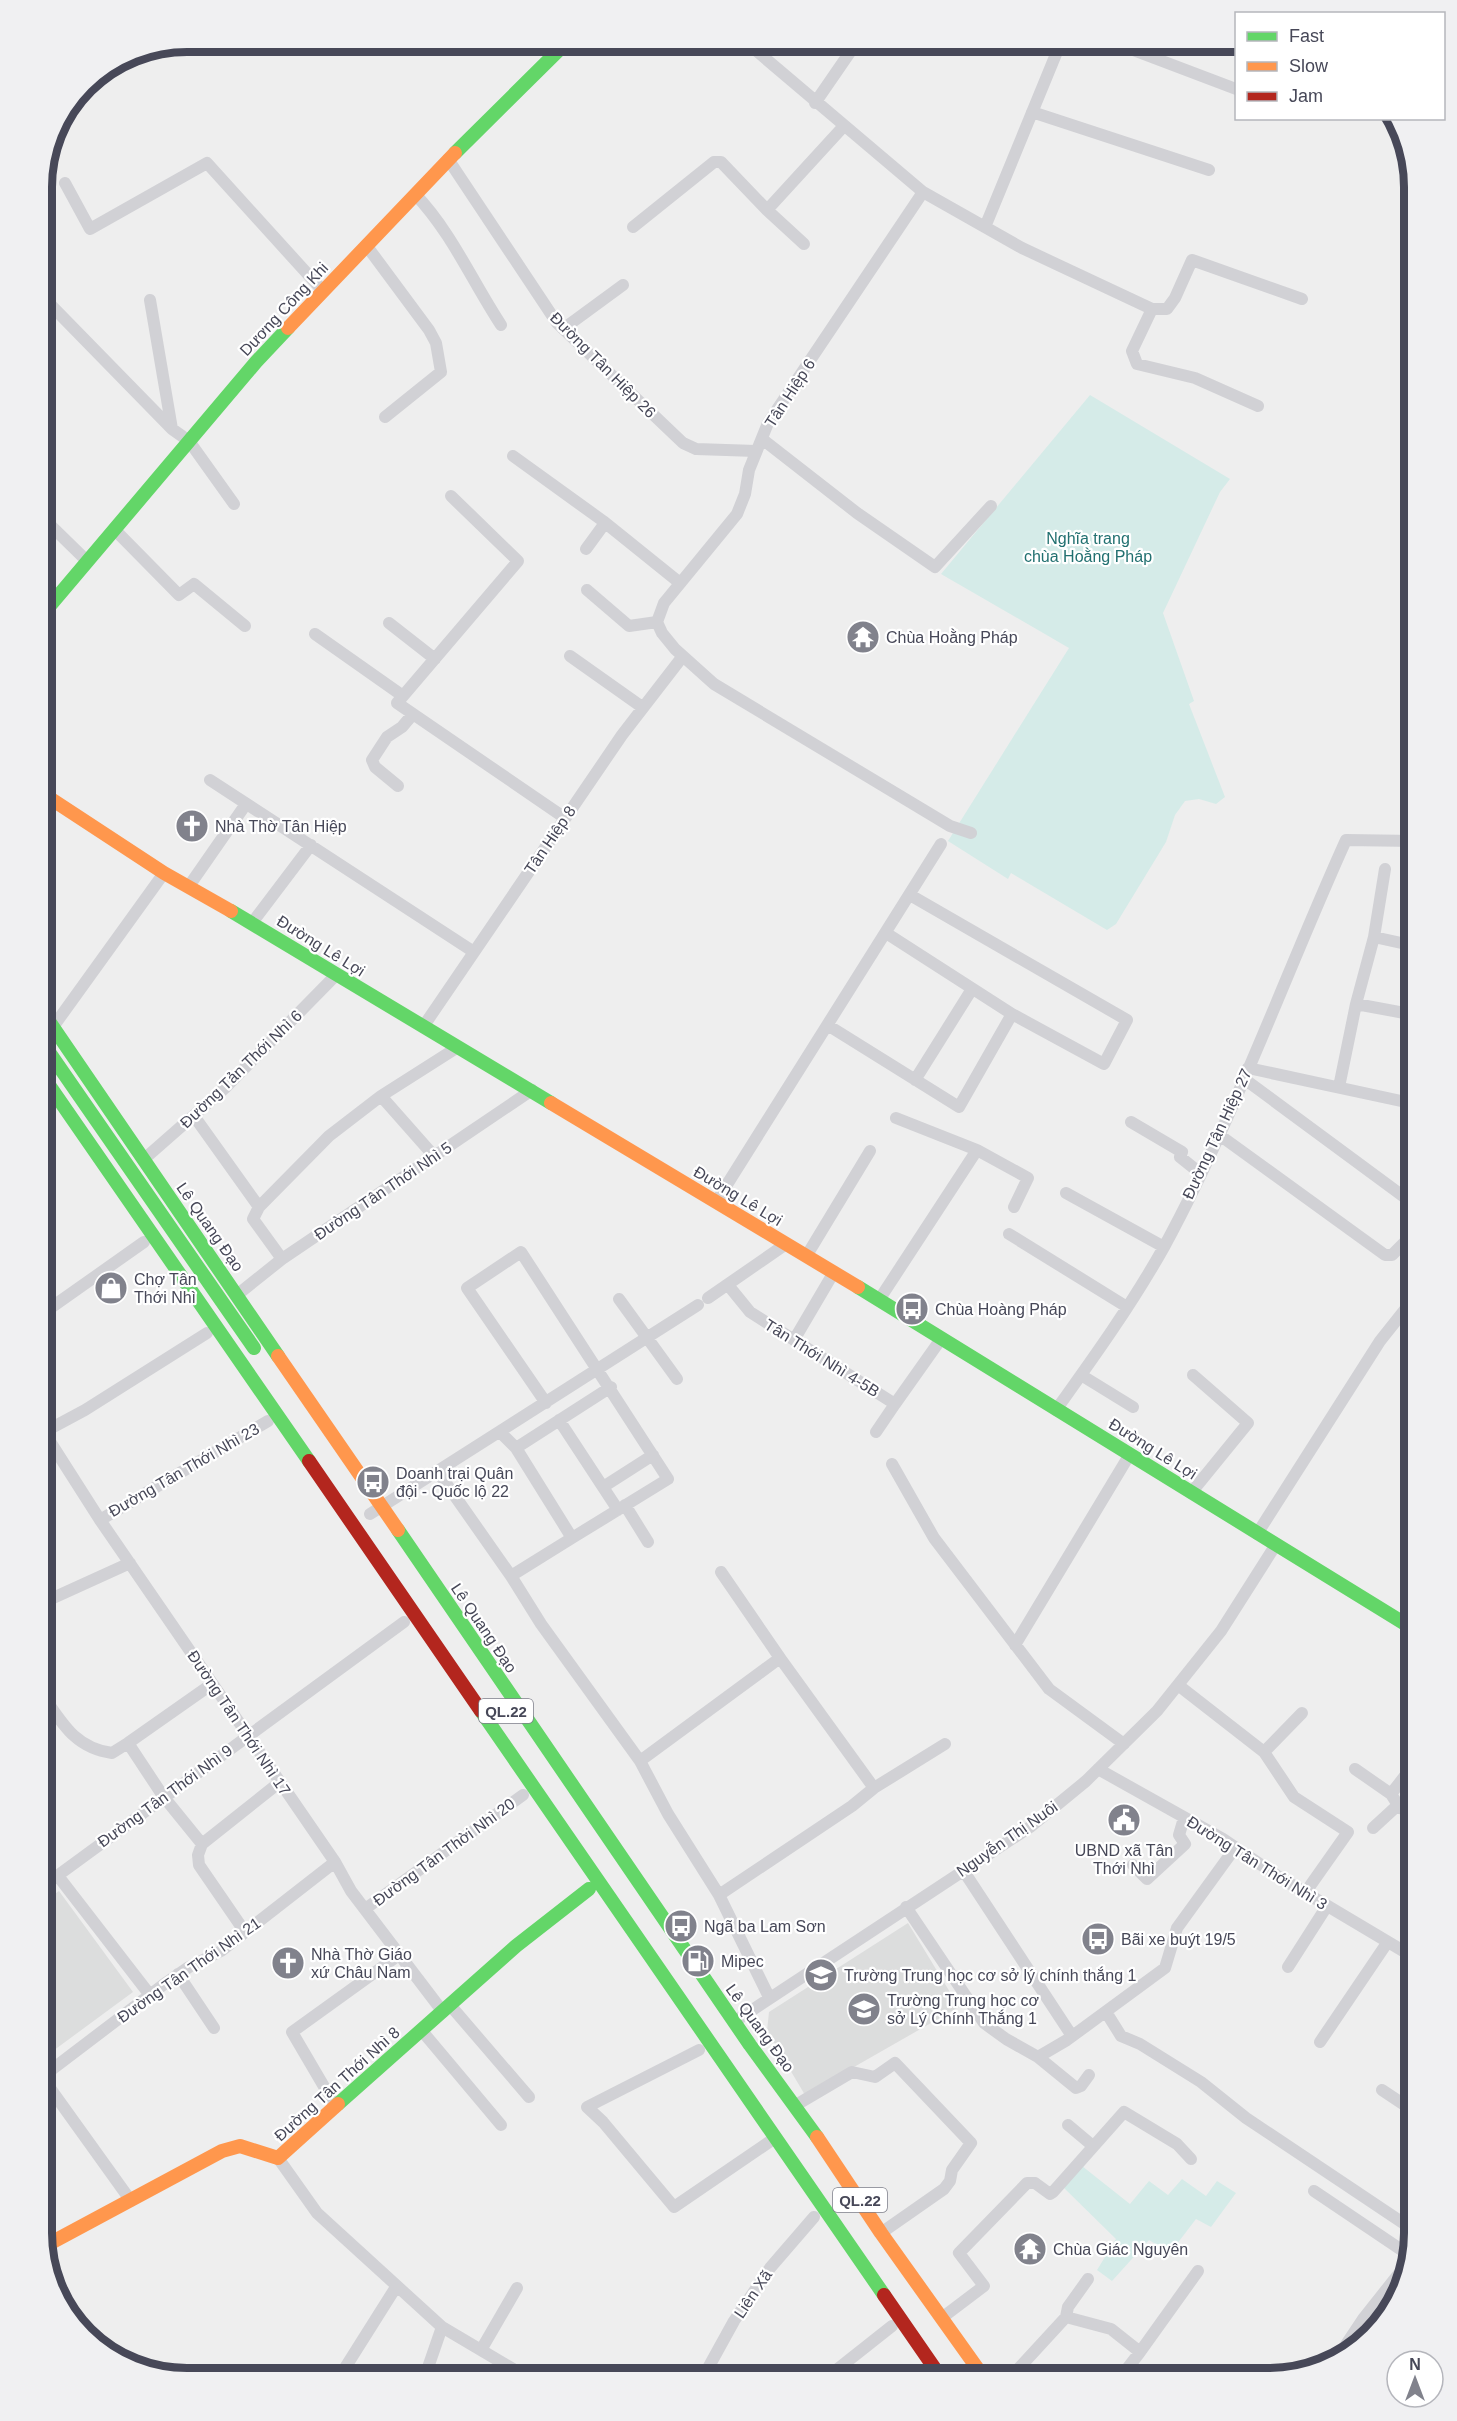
<svg xmlns="http://www.w3.org/2000/svg" width="1457" height="2421" viewBox="0 0 1457 2421" font-family="Arial,sans-serif">
<style>
.education{fill:#dcdddd}
.green{fill:#d5ebe8}
.lines{fill:none;stroke-linecap:round;stroke-linejoin:round}
.street{stroke:#d1d1d5;stroke-width:12}
.fast{stroke:#63d668;stroke-width:14}
.slow{stroke:#ff974d;stroke-width:14}
.jam{stroke:#b3261e;stroke-width:14}
.labels{text-anchor:middle;dominant-baseline:central;stroke-width:4.5;stroke-linejoin:round;paint-order:stroke}
.shield{fill:#fff;stroke:#7e7f8a;stroke-width:1.5}
.shield-label{font-size:15px;font-weight:bold;fill:#474858}
.street-label{font-size:16px;fill:#474858;stroke:#fff}
.park-label{font-size:16px;fill:#217070;stroke:#fff}
.poi-label{font-size:16px;fill:#474858;stroke:#fff;text-anchor:start}
.rim{fill:none;stroke:#474858;stroke-width:8}
</style>
<rect width="100%" height="100%" fill="#eee"/>
<path class="education" d="M59 1891 133 1992 42 2059V1903Z
M908 1923 959 2007 805 2095 767 2031 769 2012Z"/>
<path class="green" d="M1090 395 1230 479 1220 492 1163 613 1194 701 1189 704 1225 797 1216 804 1199 799 1185 801 1175 815 1166 842 1116 924 1107 930 1011 873 1008 879 948 841 1069 648 941 574Z
M1082 2166 1130 2204 1149 2181 1168 2195 1182 2179 1206 2196 1217 2181 1236 2193 1211 2227 1196 2219 1170 2253 1149 2240 1112 2281 1097 2270 1116 2239 1064 2188Z"/>
<g class="lines">
<path class="street" d="M746 42 923 192 1022 248 1152 309H1167L1175 298 1192 260 1302 299
M1112 42 1236 89
M815 103 857 42
M1032 112 1209 170
M448 159 557 323 683 443 696 449 756 451
M65 183 90 229 207 163 323 291
M923 192 768 423 749 470 745 494 737 514 664 603 657 622 662 633 675 649 714 684 950 826 971 833
M415 194C452 233 472 281 501 325
M633 227 714 162H721L767 210
M985 227 1061 42
M804 244 767 210 843 127
M366 245 429 330 436 343 441 372 385 417
M42 296 172 429 189 441 234 504
M150 300 172 429
M1152 309 1132 351 1137 364 1195 378 1258 406
M563 329 623 285
M762 439 857 513 935 567 991 506
M513 456 603 521 680 583
M42 517 87 561
M114 529 179 595 194 584 245 626
M586 549 605 523
M587 590 629 626 657 622
M389 623 435 659
M315 634 403 696 397 703 565 818
M570 656 642 707
M403 696 518 561 451 496
M210 780 474 952
M398 786 375 767 372 760 387 737 402 727 413 714
M1413 841 1410 650 1415 642
M189 886 246 804
M252 923 311 845
M886 933 1012 1014
M1374 937 1415 946
M1356 1004 1374 937 1385 869
M829 1026 959 1107 1012 1014 1104 1064 1127 1020 910 895
M53 1027 164 873
M423 1027 622 735 683 656
M1248 1068 1415 1104
M1243 1078 1415 1205
M915 1080 972 989
M1339 1087 1356 1004 1415 1015
M381 1096 434 1156
M194 1116 259 1207 329 1136 381 1096 458 1047
M896 1118 977 1150
M1131 1122 1182 1152 1180 1157 1200 1173
M1218 1134 1385 1255H1392L1410 1237
M143 1160 225 1088 336 975
M1066 1193 1164 1247
M716 1202 941 844
M259 1207 253 1219 282 1259
M1009 1234 1127 1307
M807 1255 870 1151
M728 1285 750 1312 895 1404 876 1432
M237 1295 282 1259 532 1090
M708 1298 786 1244
M619 1299 677 1379
M879 1300 977 1150 1028 1178 1014 1207
M42 1314 144 1242
M794 1340 834 1272
M1081 1375 1133 1407
M895 1404 941 1339
M1056 1410C1094 1357 1132 1304 1164 1247 1235 1116 1285 975 1346 840L1415 841
M559 1420 618 1510
M42 1429 100 1520 335 1862 351 1891 443 2012
M44 1432 85 1410 207 1333
M500 1432 516 1448 611 1387
M516 1448 572 1538 668 1479 521 1252 467 1288 546 1403
M892 1464 934 1538 1049 1689 1124 1744
M438 1472 511 1576
M603 1487 653 1455
M1191 1493 1248 1423 1193 1375
M625 1505 648 1542
M370 1514 698 1305
M100 1520 268 1421
M1257 1534 1380 1341 1415 1297
M572 1538 511 1576 541 1624 640 1761 668 1814 719 1895 769 1997
M721 1572 780 1658
M42 1603 130 1563
M1015 1645 1130 1454
M1178 1685 1264 1752 1302 1713
M42 1694C62 1723 75 1748 112 1753L128 1743 163 1796 202 1844
M128 1743 212 1684
M1264 1752 1294 1797 1348 1832 1305 1893
M640 1761 780 1658 874 1788 852 1806 719 1895
M1098 1769 1223 1839 1279 1877 1415 1958
M1355 1769 1391 1794 1398 1805 1415 1819
M874 1788 945 1744
M1391 1794 1415 1763
M1373 1828 1398 1805
M202 1844 198 1855 199 1865 245 1932
M202 1844 280 1782
M1133 1865 1147 1879 1185 1844 1179 1835 1184 1818
M963 1870 1072 2036
M58 1876 150 1995
M42 1887 404 1622
M906 1907 984 2023 1006 2039 1038 2057 1067 2040 1165 1968 1177 1928 1235 1848
M365 1909 523 1795
M1288 1967 1327 1906
M178 1974 214 2028
M450 2005 529 2097
M1106 2012 1121 2036 1140 2044 1201 2082 1246 2118 1415 2231
M734 2022 1030 1827 1086 1781 1157 1711 1221 1631 1275 1546
M422 2031 501 2125
M1320 2042 1387 1943
M699 2050 587 2107 603 2122 674 2207 775 2138
M1038 2057 1076 2088 1081 2086 1089 2075
M42 2077 163 1985 189 1967 221 1951 335 1862
M42 2077 131 2201
M1382 2090 1415 2112
M796 2105 852 2072 875 2077 895 2063 971 2143 952 2170 950 2181 944 2189 881 2233
M336 2107 292 2032 399 1955
M1068 2125 1093 2146
M278 2158 317 2213 442 2327 530 2379
M42 2163 49 2174
M1314 2191 1409 2255
M943 2317 984 2286 959 2253 1027 2183H1035L1050 2194 1053 2192 1124 2112 1177 2144 1191 2159
M1066 2317 1068 2307 1088 2279
M1363 2319 1375 2327
M481 2350 517 2288
M1140 2352 1198 2271
M1333 2364 1363 2319 1405 2266
M338 2379 396 2287
M424 2379 442 2327
M702 2379 734 2321 770 2268 814 2217
M825 2379 892 2326
M1009 2379 1066 2317 1111 2329 1140 2352 1120 2378"/>
<path class="fast" d="M455 153 567 42
M42 615 256 362 288 328
M231 911 551 1103
M42 1011 278 1356
M42 1042 254 1348
M42 1075 309 1461
M858 1287 1415 1630
M398 1530 750 2045 817 2137
M481 1711 884 2295
M338 2104 516 1946 589 1889"/>
<path class="slow" d="M288 328 455 153
M42 793 164 873 231 911
M551 1103 858 1287
M278 1356 398 1530
M817 2137 881 2233 985 2379
M45 2246 222 2151 240 2146 278 2158 338 2104"/>
<path class="jam" d="M309 1461 481 1711
M884 2295 942 2379"/>
</g>
<defs>
<symbol id="temple-disc" viewBox="-11 -11 22 22"><circle r="9.5" fill="#81828c" stroke="#fff"/><path d="M0-6L5-2H3V0L6.5 2.5H4V6H1.5V3h-3V6H-4V2.5H-6.5L-3 0V-2H-5Z" fill="#fff"/></symbol>
<symbol id="church-disc" viewBox="-11 -11 22 22"><circle r="9.5" fill="#81828c" stroke="#fff"/><path d="M-1.2-6h2.4v3.5h3.3v2.4h-3.3V6h-2.4V-.1h-3.3v-2.4h3.3Z" fill="#fff"/></symbol>
<symbol id="shop-disc" viewBox="-11 -11 22 22"><circle r="9.5" fill="#81828c" stroke="#fff"/><path d="M-5-2.5h2.3a2.7 3.5 0 0 1 5.4 0H5L5.5 6h-11ZM-1.5-2.5h3a1.5 2.3 0 0 0-3 0Z" fill="#fff"/></symbol>
<symbol id="bus-disc" viewBox="-11 -11 22 22"><circle r="9.5" fill="#81828c" stroke="#fff"/><path d="M-5-6H5V4H4V6H2V4H-2V6H-4V4H-5ZM-3.5-4V0h7V-4ZM-3.5 1.2v1.5H-2V1.2ZM2 1.2v1.5H3.5V1.2Z" fill="#fff"/></symbol>
<symbol id="civic-disc" viewBox="-11 -11 22 22"><circle r="9.5" fill="#81828c" stroke="#fff"/><path d="M-.6-6.5H3V-4.5H.6V-3L4-1V1h2V6H-6V1h2V-1L-.6-3ZM-1.2 2.5V6h2.4V2.5Z" fill="#fff"/></symbol>
<symbol id="fuel-disc" viewBox="-11 -11 22 22"><circle r="9.5" fill="#81828c" stroke="#fff"/><path d="M-5.5-6h7V0h2V4h1.3V-2.5L3-4.5l.8-.8L6-3V5H2.5V1h-1V6h-7ZM-4.2-4.7v3.2H.2V-4.7Z" fill="#fff"/></symbol>
<symbol id="school-disc" viewBox="-11 -11 22 22"><circle r="9.5" fill="#81828c" stroke="#fff"/><path d="M0-5L7-2L0 1L-7-2ZM-4 1L0 2.5L4 1V4Q0 6-4 4Z" fill="#fff"/></symbol>
</defs>
<g fill-rule="evenodd">
<use href="#temple-disc" x="844" y="618" width="38" height="38"/>
<use href="#church-disc" x="173" y="807" width="38" height="38"/>
<use href="#shop-disc" x="92" y="1269" width="38" height="38"/>
<use href="#bus-disc" x="893" y="1290" width="38" height="38"/>
<use href="#bus-disc" x="354" y="1463" width="38" height="38"/>
<use href="#civic-disc" x="1105" y="1801" width="38" height="38"/>
<use href="#bus-disc" x="662" y="1907" width="38" height="38"/>
<use href="#bus-disc" x="1079" y="1920" width="38" height="38"/>
<use href="#fuel-disc" x="679" y="1942" width="38" height="38"/>
<use href="#church-disc" x="269" y="1944" width="38" height="38"/>
<use href="#school-disc" x="802" y="1956" width="38" height="38"/>
<use href="#school-disc" x="845" y="1990" width="38" height="38"/>
<use href="#temple-disc" x="1011" y="2230" width="38" height="38"/>
</g>
<g class="labels">
<g class="shield">
<rect x="479" y="1699" width="54" height="24" rx="4.5"/>
<rect x="833" y="2188" width="54" height="24" rx="4.5"/>
</g>
<g class="shield-label">
<text x="506" y="1711">QL.22</text>
<text x="860" y="2200">QL.22</text>
</g>
<g class="street-label">
<text transform="translate(284 309) rotate(-47)">Dương Công Khi</text>
<text transform="translate(603 365) rotate(45)">Đường Tân Hiệp 26</text>
<text transform="translate(790 393) rotate(-57)">Tân Hiệp 6</text>
<text transform="translate(550 840) rotate(-56)">Tân Hiệp 8</text>
<text transform="translate(321 946) rotate(32)">Đường Lê Lợi</text>
<text transform="translate(241 1069) rotate(-44)">Đường Tản Thới Nhì 6</text>
<text transform="translate(1217 1134) rotate(-65)">Đường Tân Hiệp 27</text>
<text transform="translate(383 1191) rotate(-34)">Đường Tân Thới Nhì 5</text>
<text transform="translate(738 1196) rotate(31)">Đường Lê Lợi</text>
<text transform="translate(210 1227) rotate(55)">Lê Quang Đạo</text>
<text transform="translate(822 1358) rotate(32)">Tân Thới Nhì 4-5B</text>
<text transform="translate(1153 1449) rotate(32)">Đường Lê Lợi</text>
<text transform="translate(184 1470) rotate(-30)">Đường Tân Thới Nhì 23</text>
<text transform="translate(484 1628) rotate(56)">Lê Quang Đạo</text>
<text transform="translate(239 1723) rotate(56)">Đường Tân Thới Nhì 17</text>
<text transform="translate(165 1796) rotate(-36)">Đường Tân Thới Nhì 9</text>
<text transform="translate(1007 1839) rotate(-35)">Nguyễn Thị Nuôi</text>
<text transform="translate(444 1852) rotate(-36)">Đường Tân Thời Nhì 20</text>
<text transform="translate(1257 1863) rotate(32)">Đường Tân Thới Nhì 3</text>
<text transform="translate(189 1970) rotate(-35)">Đường Tân Thới Nhì 21</text>
<text transform="translate(760 2028) rotate(54)">Lê Quang Đạo</text>
<text transform="translate(337 2084) rotate(-42)">Đường Tân Thới Nhì 8</text>
<text transform="translate(753 2294) rotate(-56)">Liên Xã</text>
</g>
<g class="park-label">
<text x="1088" y="538">Nghĩa trang<tspan x="1088" dy="18">chùa Hoằng Pháp</tspan></text>
</g>
<g class="poi-label">
<text x="886" y="637">Chùa Hoằng Pháp</text>
<text x="215" y="826">Nhà Thờ Tân Hiệp</text>
<text x="134" y="1279">Chợ Tân<tspan x="134" dy="18">Thới Nhì</tspan></text>
<text x="935" y="1309">Chùa Hoàng Pháp</text>
<text x="396" y="1473">Doanh trại Quân<tspan x="396" dy="18">đội - Quốc lộ 22</tspan></text>
<text x="1124" y="1850" text-anchor="middle">UBND xã Tân<tspan x="1124" dy="18">Thới Nhì</tspan></text>
<text x="704" y="1926">Ngã ba Lam Sơn</text>
<text x="1121" y="1939">Bãi xe buýt 19/5</text>
<text x="311" y="1954">Nhà Thờ Giáo<tspan x="311" dy="18">xứ Châu Nam</tspan></text>
<text x="721" y="1961">Mipec</text>
<text x="844" y="1975">Trường Trung học cơ sở lý chính thắng 1</text>
<text x="887" y="2000">Trường Trung học cơ<tspan x="887" dy="18">sở Lý Chính Thắng 1</tspan></text>
<text x="1053" y="2249">Chùa Giác Nguyên</text>
</g>
</g>
<path d="M0 0H1457V2421H0ZM187 52H1269A135 135 0 0 1 1404 187V2233A135 135 0 0 1 1269 2368H187A135 135 0 0 1 52 2233V187A135 135 0 0 1 187 52Z" fill="#f0f0f2" fill-rule="evenodd"/>
<path class="rim" d="M187 52H1269A135 135 0 0 1 1404 187V2233A135 135 0 0 1 1269 2368H187A135 135 0 0 1 52 2233V187A135 135 0 0 1 187 52Z"/>
<rect x="1235" y="12" width="210" height="108" fill="#ffffff" stroke="#b5b6bc" stroke-width="1.5"/>
<rect x="1247" y="32" width="30" height="9" fill="#63d668" stroke="#b5b6bc" stroke-width="1.5"/>
<text x="1289" y="42" font-size="18" fill="#474858">Fast</text>
<rect x="1247" y="62" width="30" height="9" fill="#ff974d" stroke="#b5b6bc" stroke-width="1.5"/>
<text x="1289" y="72" font-size="18" fill="#474858">Slow</text>
<rect x="1247" y="92" width="30" height="9" fill="#b3261e" stroke="#b5b6bc" stroke-width="1.5"/>
<text x="1289" y="102" font-size="18" fill="#474858">Jam</text>
<g transform="translate(1415 2379)"><circle r="28" fill="#ffffff" stroke="#b5b6bc" stroke-width="1.5"/>
<path d="M0-4.5L10 22L0 15L-10 22Z" fill="#81828c"/>
<text y="-9" font-size="16" font-weight="bold" text-anchor="middle" fill="#474858">N</text>
</g>
</svg>
